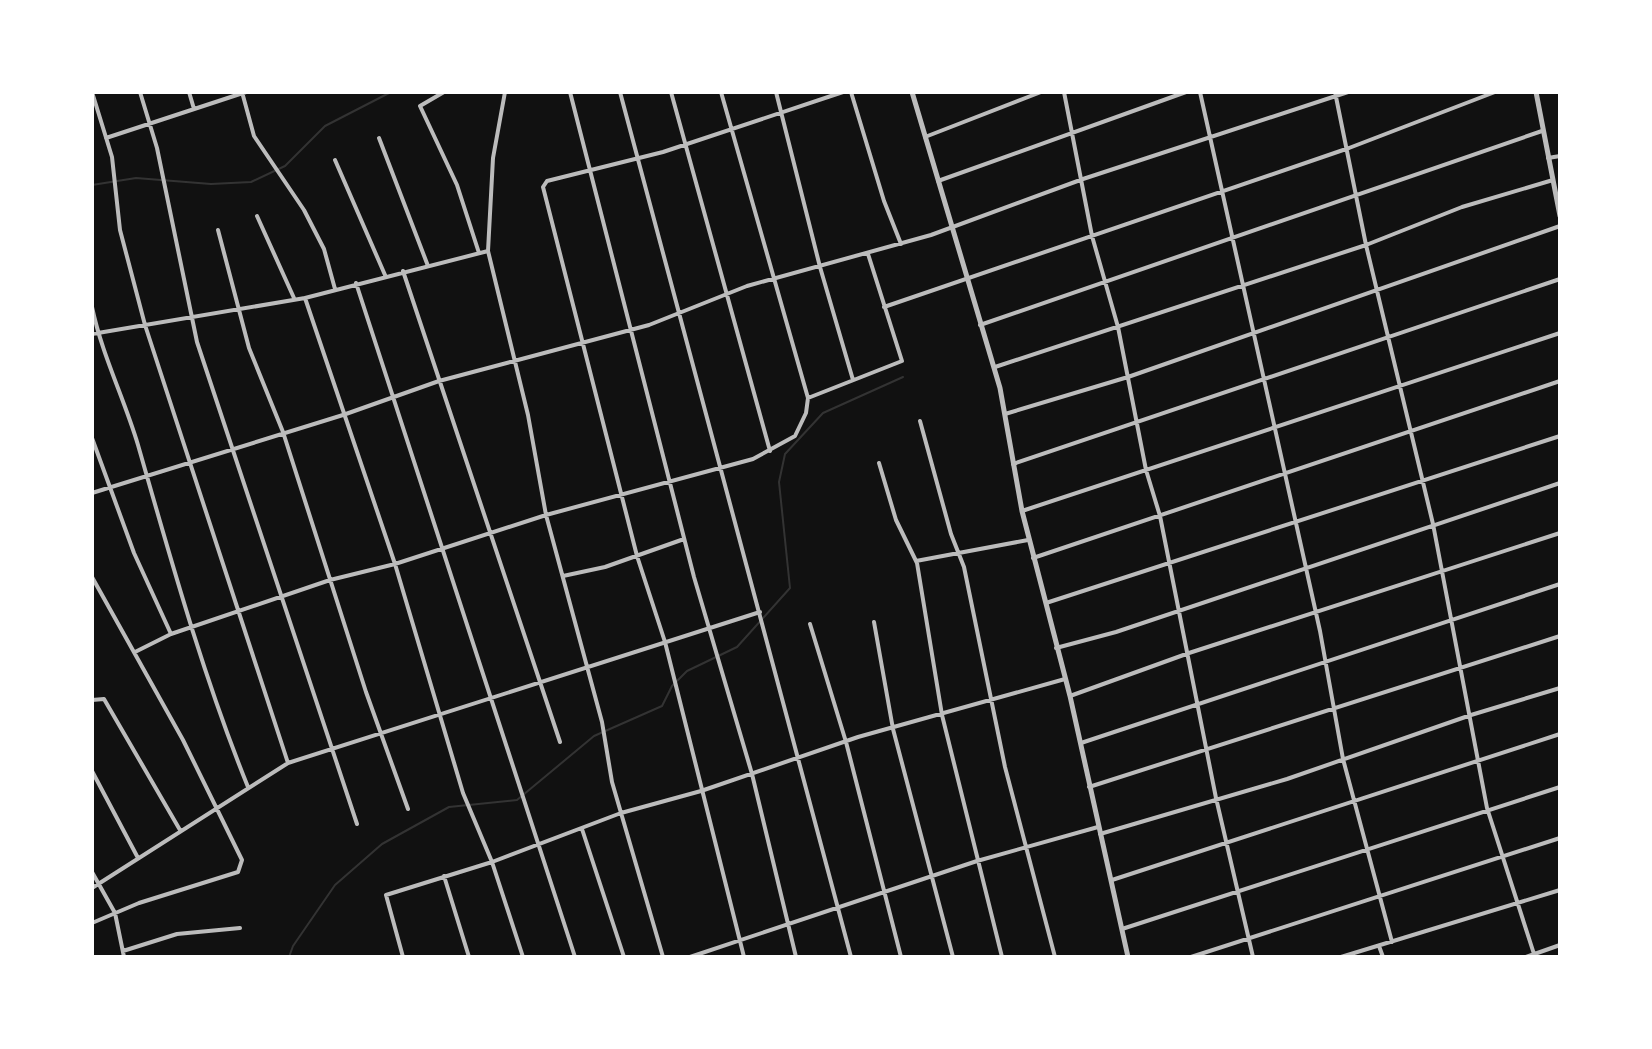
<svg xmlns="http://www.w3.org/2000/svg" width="1652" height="1049" viewBox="0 0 1652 1049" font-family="'Open Sans',sans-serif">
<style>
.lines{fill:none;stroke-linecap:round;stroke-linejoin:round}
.stream{stroke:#333;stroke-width:2}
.minor{stroke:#bcbcbc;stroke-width:4}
.tertiary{stroke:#bcbcbc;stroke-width:5}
</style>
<rect width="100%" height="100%" fill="#111"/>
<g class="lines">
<path class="stream" d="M92 185 136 178 211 184 251 182 285 166 325 126 391 92
M289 957 293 946 335 885 382 844 449 807 517 800 594 736 662 706 672 686 687 671 737 647 790 588 779 482 785 454 823 413 903 377"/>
<path class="minor" d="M92 92 112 157 120 230 145 325 288 763
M140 92 157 148 197 342 357 824
M189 92 194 109
M242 92 254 136 304 210 324 249 335 289
M444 92 420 106 457 185 479 253
M505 92 493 158 488 251 528 415 546 515 602 722 612 782 663 957
M570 92 694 577 752 774 796 957
M620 92 851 957
M671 92 770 451
M776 92 820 267 853 380
M851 92 884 201 901 244
M1064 92 1092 236 1118 327 1146 470 1160 516 1216 798 1253 957
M1200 92 1320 631 1343 759 1392 942
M1335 92 1366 245 1433 524 1487 808 1534 954
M925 137 1041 92
M106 138 246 92
M379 138 428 266
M1548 158 1560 156
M335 160 385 275
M938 181 1186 92
M257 216 294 298
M218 230 249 348 283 432 366 692 408 809
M403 271 560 742
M356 283 575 957
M305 298 395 564 463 793 492 862 523 957
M92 307C102 355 124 398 138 445 171 560 203 676 248 787
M884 307 1349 148 1495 92
M980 325 1542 131
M92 334 305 298 488 251
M995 367 1366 245 1462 207 1553 180
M808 398 902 361 868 254
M1005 414 1128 377 1560 226
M920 421 951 534 964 567 1005 767 1055 957
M92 438 134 553 171 634
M879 463 896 520 917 563 942 715 1002 957
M1013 464 1560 279
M92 493 343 415 439 381 649 325 747 286 931 235 1083 179 1348 92
M1022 511 1560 333
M1033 558 1560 381
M916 561 1028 540
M563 576 605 567 684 539
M92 577 183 740 242 860 238 872 139 903 92 923
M1046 603 1560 436
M874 622 893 729 953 957
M810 624 846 742 901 957
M1056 648 1116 632 1560 483
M135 652 171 634 330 580 395 564 546 515 753 459 795 436 806 413 808 398 721 92
M1070 696 1189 653 1560 533
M92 700 104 699 180 830
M1081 743 1560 584
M92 771 138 858
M1089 787 1560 636
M582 829 624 957
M1100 834 1287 779 1471 715 1560 688
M92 872 115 913 124 957
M444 876 469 957
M1112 880 1560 734
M92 888 288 763 760 612
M1122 929 1560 787
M1379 946 1383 957
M123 951 177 934 240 928
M403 957 386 895 492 862 621 813 701 791 858 737 1065 679
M690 957 977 861 1098 827
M744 957 665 642 637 556 543 187 547 181 663 152 843 92
M1191 957 1560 838
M1341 957 1560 890
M1526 957 1560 945"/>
<path class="tertiary" d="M912 92 1000 388 1022 511 1070 696 1128 957
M1536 92 1560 216"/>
</g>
<rect width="1652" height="1049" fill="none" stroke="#ffffff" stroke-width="188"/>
</svg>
